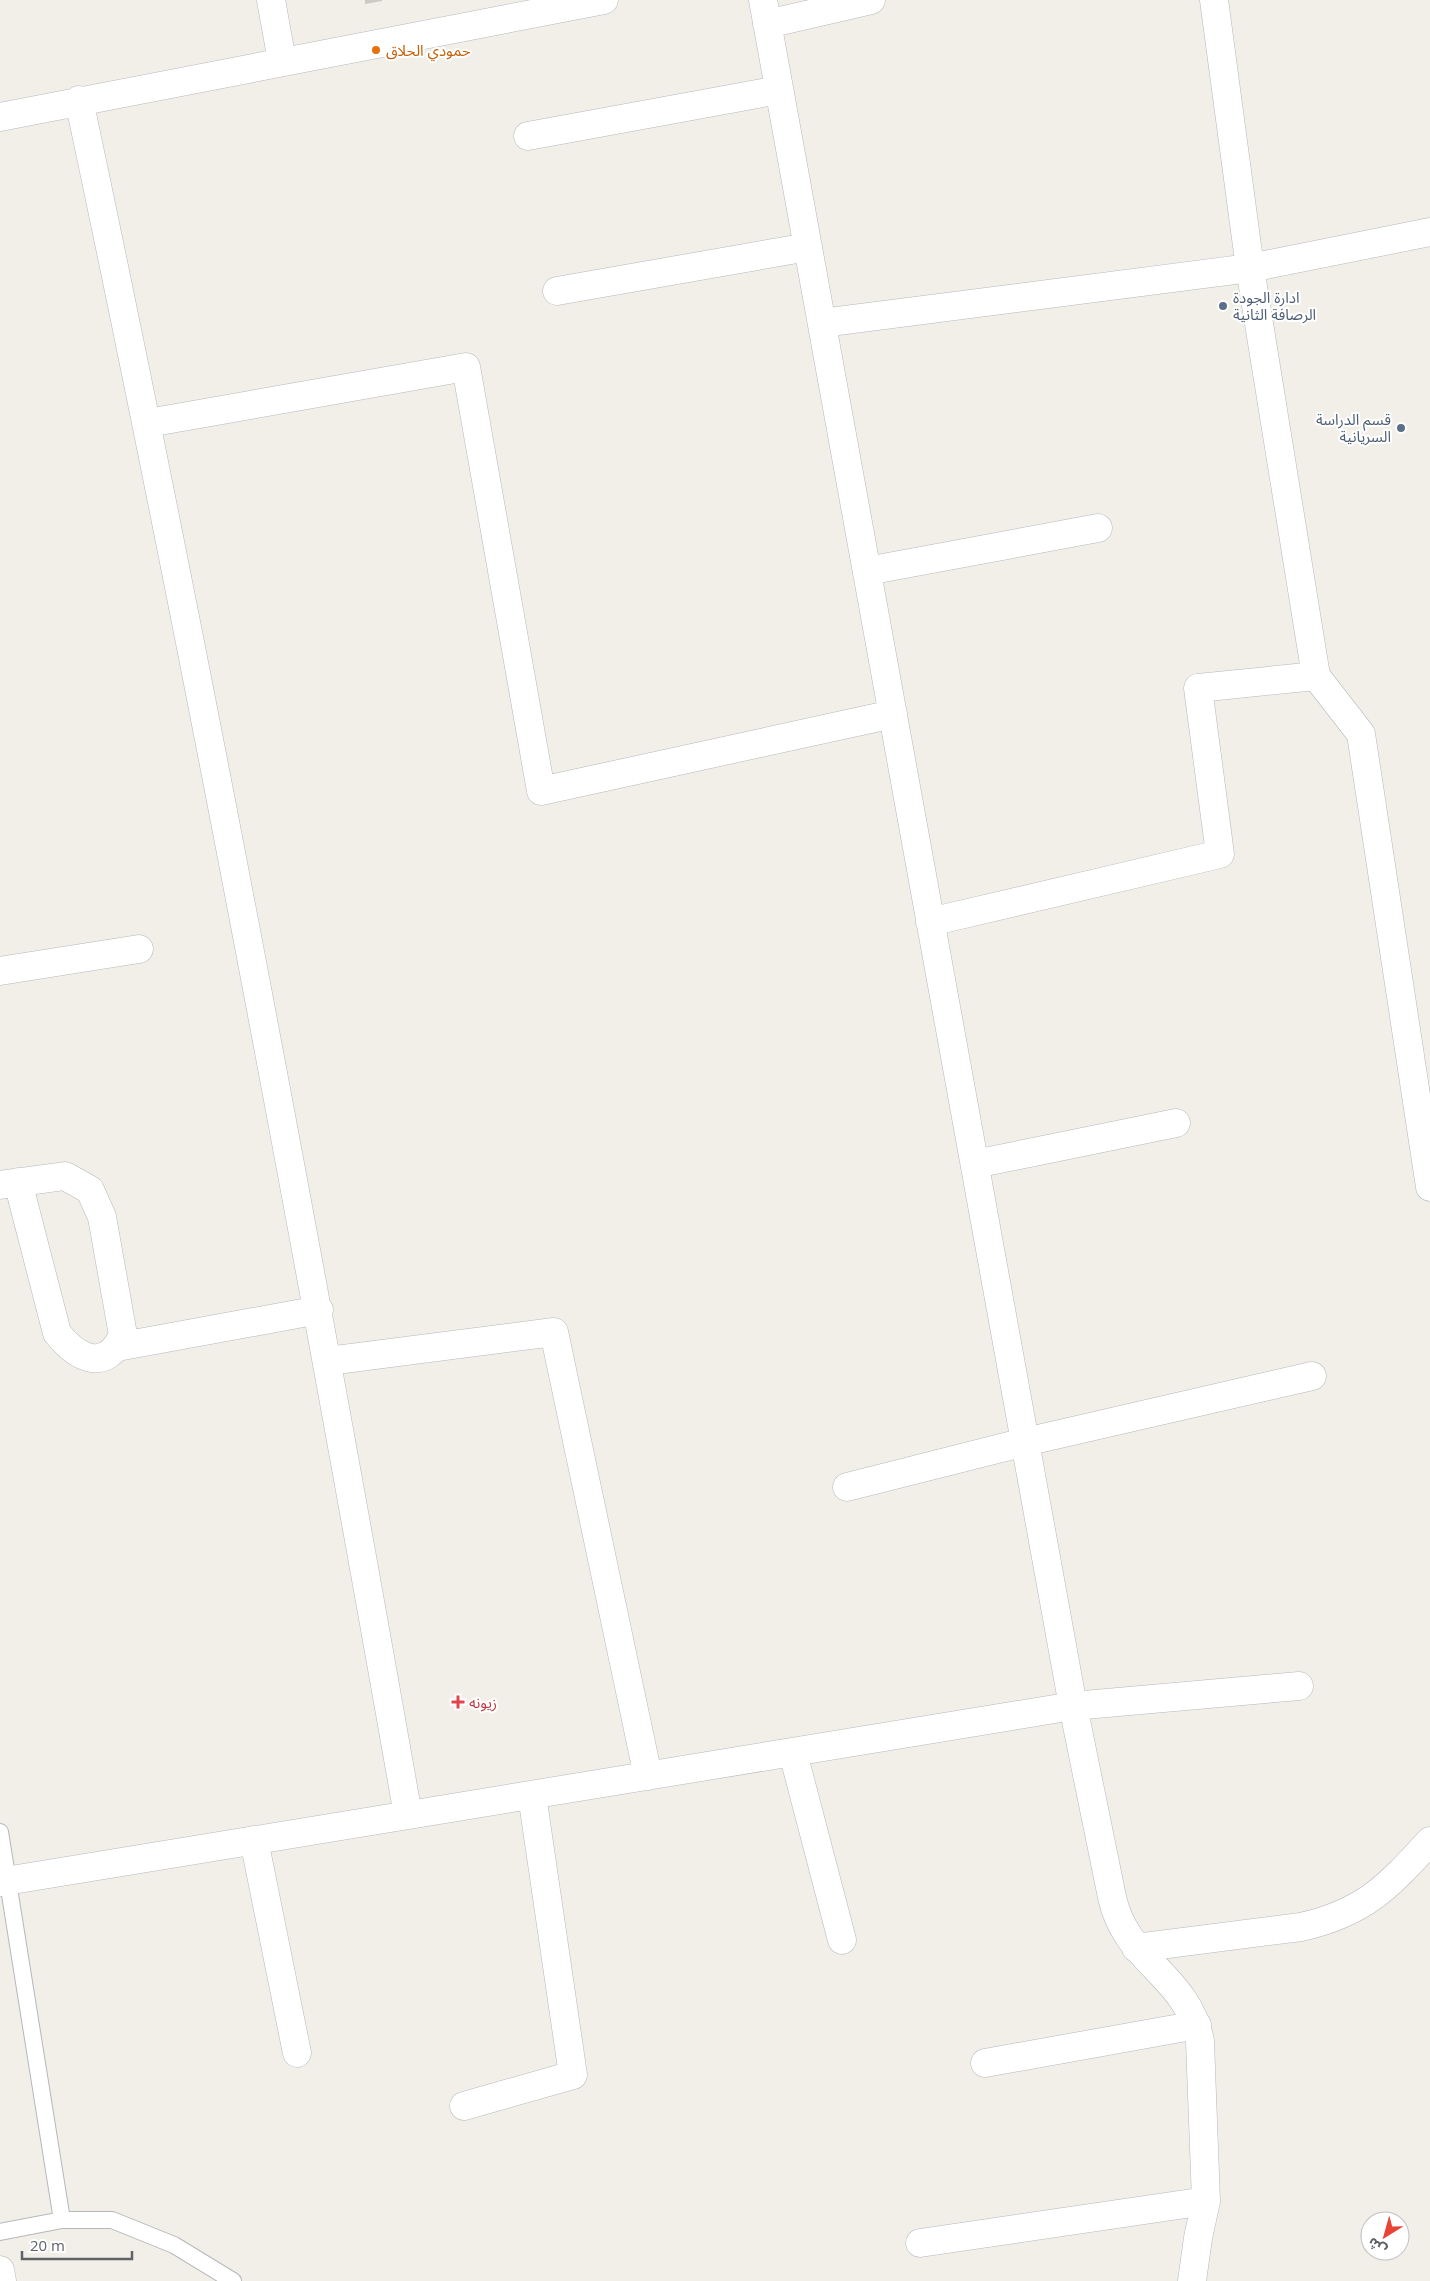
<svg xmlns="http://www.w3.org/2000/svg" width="1430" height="2281" viewBox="0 0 1430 2281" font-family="'Open Sans','Noto Sans Arabic',sans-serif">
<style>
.building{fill:#cccac5}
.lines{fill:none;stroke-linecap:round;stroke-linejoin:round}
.lane-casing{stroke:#b5b8bc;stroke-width:18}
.street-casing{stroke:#b5b8bc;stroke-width:29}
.lane{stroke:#fff;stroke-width:16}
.street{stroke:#fff;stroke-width:28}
.food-dot{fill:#e8710a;stroke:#fff;stroke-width:2}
.service-dot{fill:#5c6f8a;stroke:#fff;stroke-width:2}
.health-dot{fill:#e0444e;stroke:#fff;stroke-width:2}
.labels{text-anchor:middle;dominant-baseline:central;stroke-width:4;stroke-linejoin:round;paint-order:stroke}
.food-label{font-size:15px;fill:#c56008;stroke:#fff;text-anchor:start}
.service-label{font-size:15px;fill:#4e5e75;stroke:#fff;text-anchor:start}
.health-label{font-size:15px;fill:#be3a42;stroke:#fff;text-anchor:start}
</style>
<rect width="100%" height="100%" fill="#f1efe8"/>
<path class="building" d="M365 0H382V1L365 4Z"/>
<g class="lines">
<defs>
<path id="lane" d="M0 1832 62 2220
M0 2232 62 2220H112L174 2245 233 2281"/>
<path id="street" d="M271 0 282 61
M763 0 1073 1706 1112 1897C1126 1963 1188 1975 1200 2041L1206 2201 1198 2238 1192 2281
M1214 0 1250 268 1316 676 1361 734 1430 1187
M767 24 871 0
M79 100C200 669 307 1242 408 1815
M0 117 604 0
M528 136 779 90
M557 291 808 247
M822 323 1250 268 1430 232
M148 423 466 367 541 791 893 714
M867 571 1098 528
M930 922 1220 854 1198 688 1316 676
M0 971 139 949
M975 1164 1176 1123
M0 1185 65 1176 90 1190 102 1217 123 1335C106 1373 78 1359 57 1333L18 1182
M117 1347 319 1310
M328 1361 554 1332 648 1776
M847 1487 1025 1442 1312 1376
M793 1753 842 1940
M254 1840 297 2053
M0 1882 1073 1706 1299 1686
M1136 1948 1301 1927C1364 1913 1388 1887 1430 1841
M985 2063 1197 2025
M464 2106 573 2075 532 1795
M920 2243 1206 2201
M0 2270 2 2281"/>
</defs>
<use href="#lane" class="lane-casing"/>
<use href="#street" class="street-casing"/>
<use href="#lane" class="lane"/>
<use href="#street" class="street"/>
</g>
<circle class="food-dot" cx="376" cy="50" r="5"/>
<g class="service-dot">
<circle cx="1223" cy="306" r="5"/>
<circle cx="1401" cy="428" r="5"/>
</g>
<path class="health-dot" d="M455.5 1694.5h5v5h5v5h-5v5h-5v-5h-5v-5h5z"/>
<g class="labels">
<g class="food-label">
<text x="386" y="50">حمودي الحلاق</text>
</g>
<g class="service-label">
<text x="1233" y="297">ادارة الجودة<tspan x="1233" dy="17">الرصافة الثانية</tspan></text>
<text x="1391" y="419" text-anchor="end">قسم الدراسة<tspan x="1391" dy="17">السريانية</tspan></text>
</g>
<g class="health-label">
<text x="469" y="1702">زيونه</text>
</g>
</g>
<g transform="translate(1385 2236) rotate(217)"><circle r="24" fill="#ffffff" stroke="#bfc1c3"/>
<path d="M0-4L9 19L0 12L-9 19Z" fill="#ea4335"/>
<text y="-8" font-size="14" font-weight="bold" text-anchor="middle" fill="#5f6368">ش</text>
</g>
<path d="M22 2251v8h110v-8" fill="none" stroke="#5f6368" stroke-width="2.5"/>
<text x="30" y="2251" font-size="15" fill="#5f6368" stroke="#ffffff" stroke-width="4" paint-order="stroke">20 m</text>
</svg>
